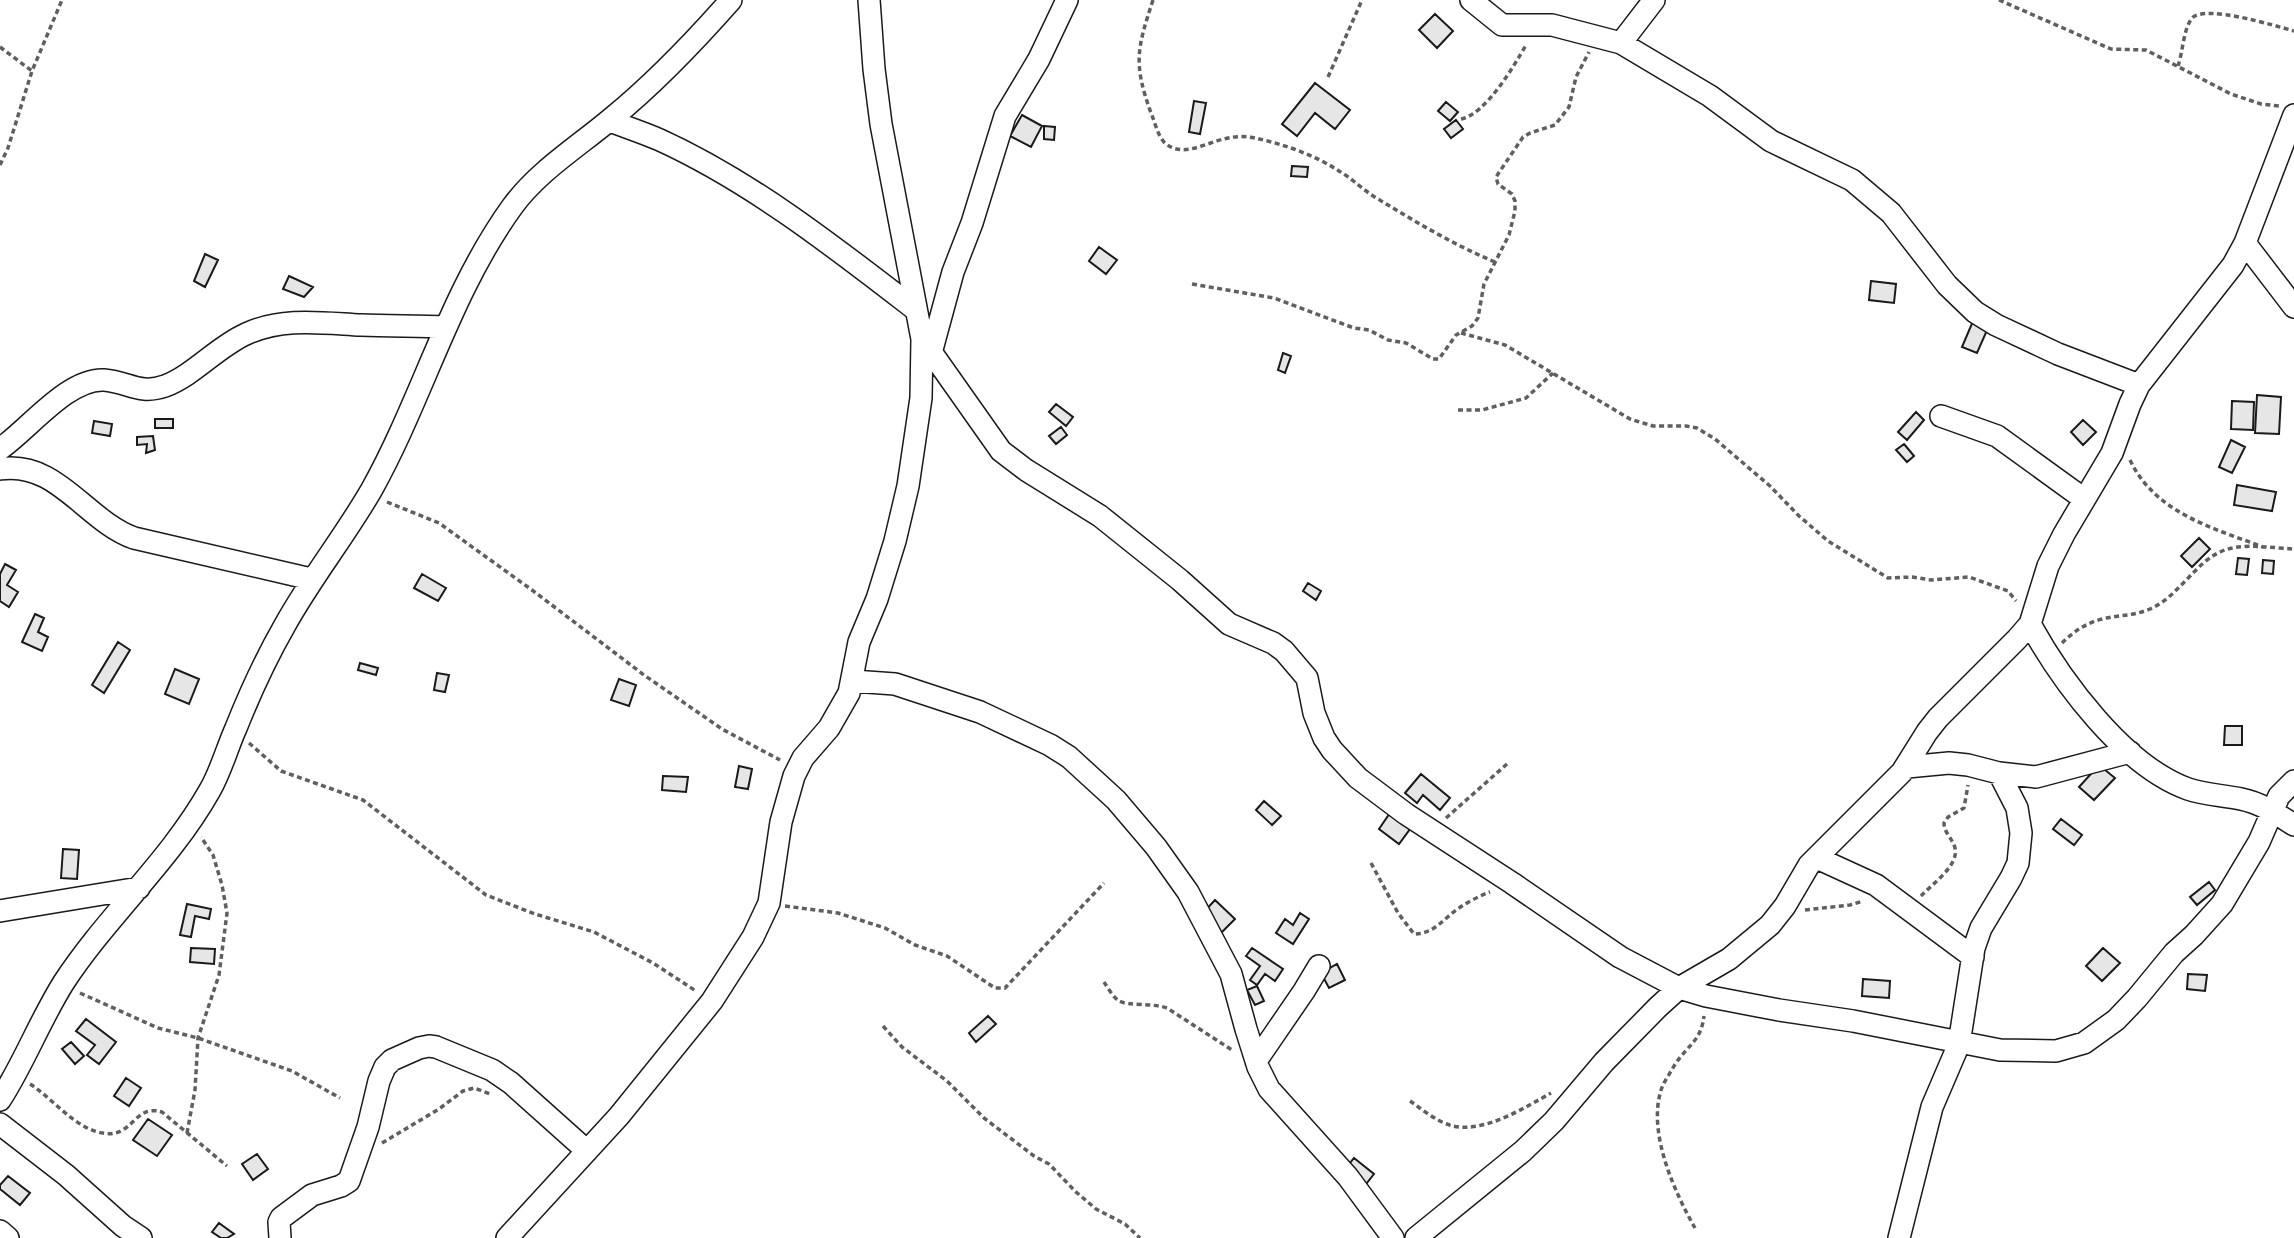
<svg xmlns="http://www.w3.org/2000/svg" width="2294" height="1238" viewBox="0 0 2294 1238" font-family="Inter,sans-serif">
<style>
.building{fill:#e6e6e6;stroke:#1a1a1a;stroke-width:2}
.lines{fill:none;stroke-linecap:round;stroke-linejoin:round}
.minor-casing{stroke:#1a1a1a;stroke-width:24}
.path{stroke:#5f5f5f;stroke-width:3.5;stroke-dasharray:5 3.5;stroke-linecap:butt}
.minor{stroke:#fff;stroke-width:21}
</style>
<rect width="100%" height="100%" fill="#fff"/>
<path class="building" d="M1435 14 1453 31 1437 48 1419 30Z
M1315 83 1350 110 1335 129 1315 113 1297 136 1282 124Z
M1194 101 1206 103 1200 134 1189 132Z
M1446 102 1458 112 1450 121 1438 111Z
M1022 115 1042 126 1031 147 1010 136Z
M1456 120 1463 129 1451 138 1444 129Z
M1044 126 1055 127 1054 140 1044 139Z
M1292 166 1308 167 1307 177 1291 176Z
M1099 247 1117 260 1106 274 1089 261Z
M205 254 218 260 205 287 194 281Z
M289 276 313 287 304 297 283 289Z
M1871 281 1896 284 1894 303 1869 300Z
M1973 321 1988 328 1977 353 1962 347Z
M1283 353 1291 356 1285 373 1278 370Z
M2257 395 2281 397 2279 434 2255 433Z
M2232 401 2254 402 2253 430 2231 429Z
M1056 404 1073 417 1066 426 1049 412Z
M1916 412 1924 420 1907 440 1898 432Z
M155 419H173V428H155Z
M2083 420 2096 432 2083 445 2071 432Z
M94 421 112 424 110 436 92 433Z
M1061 427 1067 435 1056 444 1049 436Z
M153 436 155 450 146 453 147 444 137 445V437Z
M2231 440 2245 447 2232 473 2219 467Z
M1904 444 1914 456 1907 462 1896 450Z
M2237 485 2276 492 2272 511 2234 505Z
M2199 538 2210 549 2192 567 2181 556Z
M2238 558 2249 559 2247 575 2236 574Z
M2263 560 2274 561 2273 574 2262 573Z
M5 564 16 570 7 585 18 592 9 607 0 601V574Z
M422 574 446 588 438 601 414 588Z
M1308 583 1321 591 1316 600 1303 591Z
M35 614 44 618 38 632 48 637 42 651 22 642Z
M118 642 130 650 104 693 92 685Z
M360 663 378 668 376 675 358 670Z
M175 669 199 679 189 704 165 694Z
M437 673 449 675 445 692 434 690Z
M619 679 636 685 629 706 611 700Z
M2225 726H2242V745H2224Z
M2099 765 2115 778 2094 800 2079 787Z
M739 766 752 769 748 789 735 787Z
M1421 774 1450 798 1440 810 1423 795 1417 803 1405 793Z
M663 776 688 777 686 792 662 790Z
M1264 801 1281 816 1272 825 1256 810Z
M1392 810 1413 825 1399 844 1379 829Z
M2061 819 2082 835 2074 845 2053 829Z
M63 849 79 850 77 879 61 878Z
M2209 882 2215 890 2197 905 2190 897Z
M1215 900 1235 919 1221 933 1202 914Z
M187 904 211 909 209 919 195 916 191 937 180 935Z
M1300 913 1309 919 1293 944 1276 933 1285 919 1293 925Z
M191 948 215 949 214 964 190 962Z
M1252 948 1283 969 1275 981 1265 974 1257 985 1250 980 1260 966 1246 956Z
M2103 948 2120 963 2102 981 2086 966Z
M1337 964 1345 980 1329 988 1321 973Z
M2188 974 2207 975 2205 991 2187 989Z
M1863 979 1890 981 1889 998 1862 996Z
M1257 986 1264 1001 1255 1005 1247 990Z
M988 1016 996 1024 976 1042 969 1033Z
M86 1019 116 1042 99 1064 87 1055 95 1045 76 1031Z
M71 1042 84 1056 75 1064 62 1049Z
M126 1078 141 1088 129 1106 114 1096Z
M148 1119 172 1135 157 1156 133 1140Z
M257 1154 268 1169 253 1180 242 1164Z
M1354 1158 1374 1174 1366 1184 1346 1168Z
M8 1176 30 1193 20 1205 0 1189V1185Z
M219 1223 234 1234 227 1238H221L212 1232Z"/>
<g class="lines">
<defs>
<path id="minor" d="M1471 0 1502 25H1552L1621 43 1710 96 1771 141 1852 180 1891 213 1947 285 1975 312 1996 325 2058 354 2139 385
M1621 43 1654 0
M610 121C626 127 644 133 660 140 752 182 837 249 916 310
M2245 243 2294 307
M922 339 1001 451 1026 470 1100 516 1180 580 1229 624 1273 643 1284 651 1307 678 1314 713 1324 738 1332 750 1358 778 1406 814 1512 883 1620 957 1679 988 1706 996 1779 1010 1853 1021 2000 1050 2056 1051 2084 1043 2116 1020 2137 998 2174 953 2194 935 2222 904 2259 842 2279 796 2294 781
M931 353 953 272 972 223 1005 116 1039 59 1067 0
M1941 416 1997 436 2084 499
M0 449C29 429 68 378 104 380 129 382 139 395 165 386 194 375 217 347 246 334 282 317 322 323 361 325 389 326 418 326 446 327
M0 469C57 460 86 521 134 538L311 579
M2030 624C2062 682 2124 766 2188 789 2205 795 2223 795 2241 799 2261 803 2277 814 2294 825
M853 681 895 684 980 712 1050 745 1069 757 1116 800 1156 847 1188 892 1231 974 1246 1029 1258 1067 1269 1089 1348 1177 1393 1238
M1907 767 1949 763 1968 765 1999 773 2036 777 2130 752
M1817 858 1876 885 1973 957
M0 911 139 888
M1256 1061 1304 991 1319 966
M0 1100C24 1063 40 1020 64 982 108 915 170 861 210 790 221 771 227 748 236 728 250 693 266 658 285 625 311 578 345 536 372 489 423 397 450 293 512 207 538 171 579 146 612 118 656 82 694 42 731 0
M0 1124 66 1175 123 1226 141 1238
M0 1231 8 1238
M280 1238 279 1222 281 1218 312 1195 341 1186 349 1181 368 1127 379 1081 385 1067 392 1060 419 1048 429 1046 436 1047 492 1070 511 1083 587 1151
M507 1238 619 1116 712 1001 753 937 769 903 781 822 794 776 803 758 829 728 849 693 859 642 877 599 895 541 908 486 921 398 922 339 881 124 874 69 869 0
M1416 1238 1523 1151 1554 1121 1604 1062 1658 1007 1679 988 1729 959 1770 925 1785 906 1809 865 1902 772 1927 732 1938 718 2017 639 2030 624 2048 566 2064 534 2112 453 2130 404 2139 385 2233 265 2245 243 2294 115
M1899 1238 1932 1107 1959 1044 1974 948 1981 928 2011 878 2018 863 2021 833 2017 808 1999 773"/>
</defs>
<use href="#minor" class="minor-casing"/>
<path class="path" d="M1153 0C1137 49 1133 63 1151 113 1155 122 1157 134 1164 142 1181 159 1205 143 1224 139 1234 136 1245 136 1255 138 1283 144 1315 155 1339 171 1353 179 1364 191 1378 199 1416 222 1454 245 1495 262
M1999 0 2111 49 2146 50 2231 94 2261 104 2279 106
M0 47 32 71
M2178 66C2183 52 2183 30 2192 18 2205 4 2276 26 2294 31
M1328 77 1362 0
M1461 119C1486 114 1514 66 1526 45
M0 165 8 148 32 71 62 0
M1192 284 1274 298 1354 328 1369 330 1388 340 1406 343 1433 359H1439L1456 335 1472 326 1478 318 1484 284 1509 235 1515 211V201L1512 194 1498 184 1496 177 1523 137 1530 133 1555 125 1569 107 1576 77 1589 52
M1461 333 1505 345 1630 419 1653 426H1686L1697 428 1715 439 1770 486 1799 516 1828 541 1888 578 1912 577 1931 580 1969 577 2008 591 2016 601
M1458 410H1482L1526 398 1553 373
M2130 460C2155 513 2213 528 2263 547
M387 502 439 523 532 590 644 675 722 729 780 760
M2062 643C2073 632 2086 623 2102 619 2118 615 2134 616 2150 609 2178 597 2195 563 2220 552 2241 542 2271 548 2294 549
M249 743 281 771 363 800 486 895 535 914 594 932 653 963 696 991
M1446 818 1507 764
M1371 863 1398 913 1414 934C1434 934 1443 919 1459 908 1468 902 1479 896 1490 892
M1921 896C1932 884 1959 866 1955 848 1953 839 1944 833 1944 823L1948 817 1964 808 1968 785
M785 906 838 913 885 928 915 945 947 956 995 988H1005L1104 883
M1805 910 1850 905 1863 901
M1104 982C1108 988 1113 997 1119 1001 1128 1006 1153 1003 1167 1008L1232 1050
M80 993 158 1028 198 1038 292 1071 340 1098
M883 1026 902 1047 947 1081 984 1118 1034 1156 1049 1164 1076 1192 1096 1209 1125 1224 1140 1238
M30 1084C52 1098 72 1125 98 1132 134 1142 132 1103 162 1112L227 1166
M1410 1101C1423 1110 1437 1122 1453 1126 1485 1133 1524 1108 1551 1093
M187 1133 195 1090 198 1038 219 975 227 913 222 885 213 855 201 837
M382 1143 439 1109 463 1091 474 1088 490 1094
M1695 1228C1675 1193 1649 1136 1660 1094 1662 1084 1669 1075 1674 1066 1687 1045 1701 1042 1704 1016"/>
<use href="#minor" class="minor"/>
</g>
</svg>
